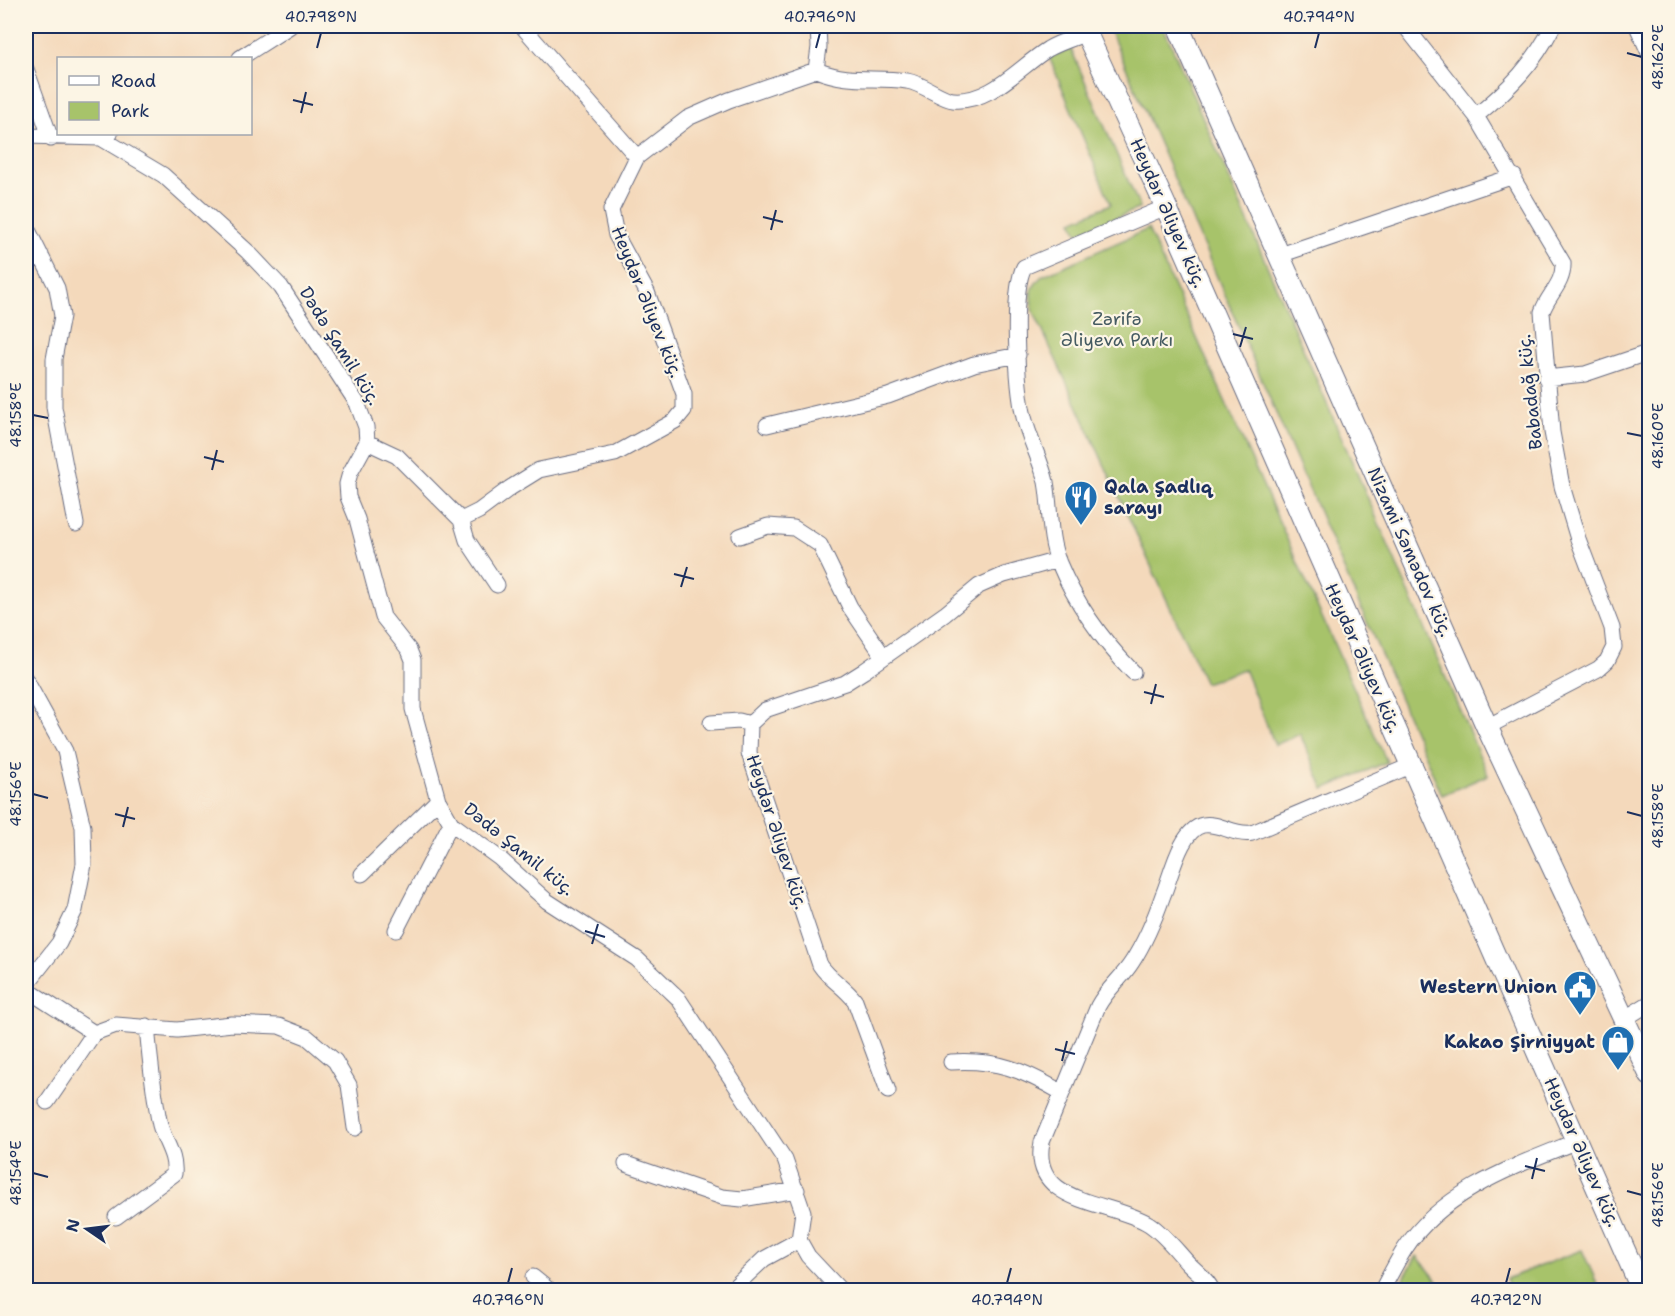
<svg xmlns="http://www.w3.org/2000/svg" width="1675" height="1316" viewBox="0 0 1675 1316" font-family="'Shantell Sans',sans-serif">
<style>
.green{fill:#a7c36a;stroke:#617964;stroke-width:1.5}
.lines{fill:none;stroke-linecap:round;stroke-linejoin:round}
.street-casing{stroke:#676a7f;stroke-width:17}
.secondary-casing{stroke:#676a7f;stroke-width:23}
.street{stroke:#fff;stroke-width:15}
.secondary{stroke:#fff;stroke-width:21}
.ticks{fill:none;stroke:#1b2f5e;stroke-width:2}
.labels{text-anchor:middle;dominant-baseline:central;stroke-width:4.5;stroke-linejoin:round;paint-order:stroke}
.street-label{font-size:18px;fill:#1b2f5e;stroke:#fcf5e5}
.park-label{font-size:18px;fill:#455b62;stroke:#fcf5e5}
.poi-label{font-size:18px;font-weight:bold;fill:#1b2f5e;stroke:#fcf5e5;text-anchor:end}
.neatline{fill:none;stroke:#1b2f5e;stroke-width:2}
.ticks-label{font-size:15px;text-anchor:middle;fill:#1b2f5e}
</style>
<rect width="100%" height="100%" fill="#fcf5e5"/>
<filter id="ink" filterUnits="userSpaceOnUse"><feTurbulence type="fractalNoise" baseFrequency=".0167" numOctaves="2"/><feDisplacementMap in="SourceGraphic" scale="12" xChannelSelector="R" yChannelSelector="G"/><feConvolveMatrix kernelMatrix="1 2 1 2 8 2 1 2 1" color-interpolation-filters="sRGB"/></filter>
<filter id="wash" filterUnits="userSpaceOnUse"><feTurbulence type="fractalNoise" baseFrequency=".008" numOctaves="4" result="noise"/><feDisplacementMap in="SourceGraphic" scale="24" xChannelSelector="R" yChannelSelector="G"/><feGaussianBlur stdDeviation="1.35" result="paint"/><feColorMatrix in="noise" values="0 0 0 0 0 0 0 0 0 0 0 0 0 0 0 0 0 1.4 0 .05"/><feComposite in="paint" operator="in"/></filter>
<g filter="url(#wash)">
<rect width="100%" height="100%" fill="#f4d9bb"/>
<path class="green" d="M1108 26H1163L1488 775 1442 795Z
M1071 49 1140 208 1078 233 1072 221 1111 204 1049 57Z
M1148 229 1387 762 1324 789 1300 734 1275 745 1244 669 1205 683 1033 310C1029 295 1031 287 1042 276Z
M1582 1250 1600 1290H1511L1506 1279Z
M1417 1256 1445 1290H1397Z"/>
</g>
<g filter="url(#ink)">
<g class="lines">
<defs>
<path id="street" d="M522 26 637 157
M1405 26 1476 116 1563 263C1564 284 1548 294 1542 312L1552 432 1562 486 1578 539 1612 628 1614 647 1607 661 1598 669 1487 727
M1637 26 1650 55
M240 58 290 26
M26 69 51 139
M816 70C852 84 872 76 907 81 924 84 941 99 953 100 991 103 1019 67 1048 49 1060 42 1074 38 1087 33
M1476 116C1510 88 1533 65 1553 26
M26 136 101 138 110 134
M101 138 163 175 248 252 281 287 357 403 366 427 367 442 350 473 347 484 348 497 357 519 383 617 409 650 413 660V709L438 800 451 823 499 858 547 901 637 959 678 998 785 1160 803 1212 799 1240
M26 226 57 288 62 316 54 359V407L76 524
M1280 255 1514 176
M26 264 41 255
M1546 378 1585 374 1650 352
M767 425 888 396 974 364 1018 355
M367 442 397 456 461 520 467 540 497 585
M461 520 479 511 510 488 539 470 615 454 675 421 684 410V394L647 292 616 235 611 210 637 157 688 118 729 100 816 70 819 47 818 26
M740 536 768 526 794 528 820 545 850 607 884 657
M1133 672C1102 640 1076 604 1059 563 1048 538 1051 508 1046 482 1041 460 1029 439 1024 417 1017 388 1011 292 1024 267L1166 207
M26 680 65 751 83 827 84 864 75 910 59 943 26 985
M711 723 739 721 750 724
M362 874 438 800
M396 930 451 823
M26 989 94 1033 116 1025 177 1030 232 1024 279 1026 307 1037 335 1061 349 1085 355 1128
M1624 1019 1650 1003
M951 1062C996 1059 1023 1070 1061 1092
M888 1091 855 1001C845 987 830 980 820 965L749 753 750 724 765 710 845 683 864 671 945 614 979 586 1004 575 1058 560
M47 1102 94 1033
M626 1164 722 1197 742 1199 797 1190
M116 1217 174 1174C176 1155 165 1143 160 1125 153 1092 150 1060 147 1026
M533 1277 549 1290
M731 1290 764 1259 799 1240 808 1256 840 1290
M1212 1290C1208 1280 1196 1271 1188 1263 1176 1250 1164 1234 1149 1224 1109 1200 1030 1205 1042 1142L1098 1006C1107 989 1122 978 1132 962 1145 942 1155 918 1163 895 1171 877 1180 830 1203 825 1220 822 1233 836 1252 833L1410 766
M1382 1290C1389 1277 1396 1263 1404 1250 1442 1191 1515 1166 1577 1141"/>
<path id="secondary" d="M1083 26 1166 207 1642 1290
M1178 26 1487 727 1650 1075"/>
</defs>
<use href="#street" class="street-casing"/>
<use href="#secondary" class="secondary-casing"/>
<use href="#street" class="street"/>
<use href="#secondary" class="secondary"/>
</g>
</g>
<path class="ticks" d="M317 48 321 33M816 48 820 33M1315 48 1319 33M1627 53 1642 57M293 100 313 105M301 113 306 92M763 217 783 222M771 230 776 210M1233 334 1253 339M1240 347 1246 327M33 415 48 418M1627 433 1642 436M204 457 224 462M212 470 217 450M674 574 694 579M681 587 687 567M1144 692 1164 697M1151 704 1156 684M33 794 48 798M1627 812 1642 816M115 814 135 819M123 827 128 807M585 931 605 937M592 944 598 924M1055 1049 1075 1054M1062 1061 1067 1041M1525 1166 1545 1171M33 1173 48 1177M1532 1179 1537 1158M1627 1191 1642 1195M508 1283 512 1268M1007 1283 1011 1268M1506 1283 1510 1268"/>
<defs>
<symbol id="restaurant-pin" viewBox="-11 -11 22 30"><path d="M0 17L-7.5 6A9.5 9.5 0 1 1 7.5 6Z" fill="#1f6fb2" stroke="#fcf5e5"/><path d="M-5-6h1v4h1v-4h1v4h1v-4h1v5L-1.5 .5V6h-2V.5L-5-1ZM5-6V6H3V1.5H1.5Q1.5-4 5-6Z" fill="#fff"/></symbol>
<symbol id="civic-pin" viewBox="-11 -11 22 30"><path d="M0 17L-7.5 6A9.5 9.5 0 1 1 7.5 6Z" fill="#1f6fb2" stroke="#fcf5e5"/><path d="M-.6-6.5H3V-4.5H.6V-3L4-1V1h2V6H-6V1h2V-1L-.6-3ZM-1.2 2.5V6h2.4V2.5Z" fill="#fff"/></symbol>
<symbol id="shop-pin" viewBox="-11 -11 22 30"><path d="M0 17L-7.5 6A9.5 9.5 0 1 1 7.5 6Z" fill="#1f6fb2" stroke="#fcf5e5"/><path d="M-5-2.5h2.3a2.7 3.5 0 0 1 5.4 0H5L5.5 6h-11ZM-1.5-2.5h3a1.5 2.3 0 0 0-3 0Z" fill="#fff"/></symbol>
</defs>
<g fill-rule="evenodd">
<use href="#restaurant-pin" x="1062" y="478" width="38" height="52"/>
<use href="#civic-pin" x="1561" y="968" width="38" height="52"/>
<use href="#shop-pin" x="1599" y="1023" width="38" height="52"/>
</g>
<g class="labels">
<g class="street-label">
<text transform="translate(1168 213) rotate(66)">Heydər Əliyev küç.</text>
<text transform="translate(647 302) rotate(68)">Heydər Əliyev küç.</text>
<text transform="translate(340 346) rotate(58)">Dədə Şamil küç.</text>
<text transform="translate(1530 392) rotate(-96)">Babadağ küç.</text>
<text transform="translate(1410 552) rotate(66)">Nizami Səmədov küç.</text>
<text transform="translate(1363 658) rotate(66)">Heydər Əliyev küç.</text>
<text transform="translate(777 832) rotate(72)">Heydər Əliyev küç.</text>
<text transform="translate(519 849) rotate(39)">Dədə Şamil küç.</text>
<text transform="translate(1582 1152) rotate(66)">Heydər Əliyev küç.</text>
</g>
<g class="park-label">
<text x="1117" y="319">Zərifə<tspan x="1117" dy="21">Əliyeva Parkı</tspan></text>
</g>
<g class="poi-label">
<text x="1104" y="487" text-anchor="start">Qala Şadlıq<tspan x="1104" dy="21">sarayı</tspan></text>
<text x="1557" y="987">Western Union</text>
<text x="1595" y="1042">Kakao Şirniyyat</text>
</g>
</g>
<rect width="1675" height="1316" fill="none" stroke="#fcf5e5" stroke-width="66"/>
<rect x="57" y="57" width="195" height="78" fill="#fcf5e5" stroke="#a2a6af" stroke-width="1.5"/>
<rect x="69" y="76" width="30" height="9" fill="#ffffff" stroke="#a2a6af" stroke-width="1.5"/>
<text x="111" y="87" font-size="18" fill="#1b2f5e">Road</text>
<rect x="69" y="102" width="30" height="18" fill="#a7c36a" stroke="#a2a6af" stroke-width="1.5"/>
<text x="111" y="117" font-size="18" fill="#1b2f5e">Park</text>
<g transform="translate(87 1229) rotate(284)" stroke="#fcf5e5" stroke-width="4.5" paint-order="stroke">
<path d="M0-4.5L10 22L0 15L-10 22Z" fill="#1b2f5e"/>
<text y="-9" font-size="16" font-weight="bold" text-anchor="middle" fill="#1b2f5e">N</text>
</g>
<rect x="33" y="33" width="1609" height="1250" class="neatline"/>
<g class="ticks-label">
<text x="321" y="22">40.798°N</text>
<text x="820" y="22">40.796°N</text>
<text x="1319" y="22">40.794°N</text>
<text transform="translate(1658 57) rotate(-90)" y="5">48.162°E</text>
<text transform="translate(16 415) rotate(-90)" y="5">48.158°E</text>
<text transform="translate(1658 436) rotate(-90)" y="5">48.160°E</text>
<text transform="translate(16 794) rotate(-90)" y="5">48.156°E</text>
<text transform="translate(1658 816) rotate(-90)" y="5">48.158°E</text>
<text transform="translate(16 1173) rotate(-90)" y="5">48.154°E</text>
<text transform="translate(1658 1195) rotate(-90)" y="5">48.156°E</text>
<text x="508" y="1305">40.796°N</text>
<text x="1007" y="1305">40.794°N</text>
<text x="1506" y="1305">40.792°N</text>
</g>
</svg>
